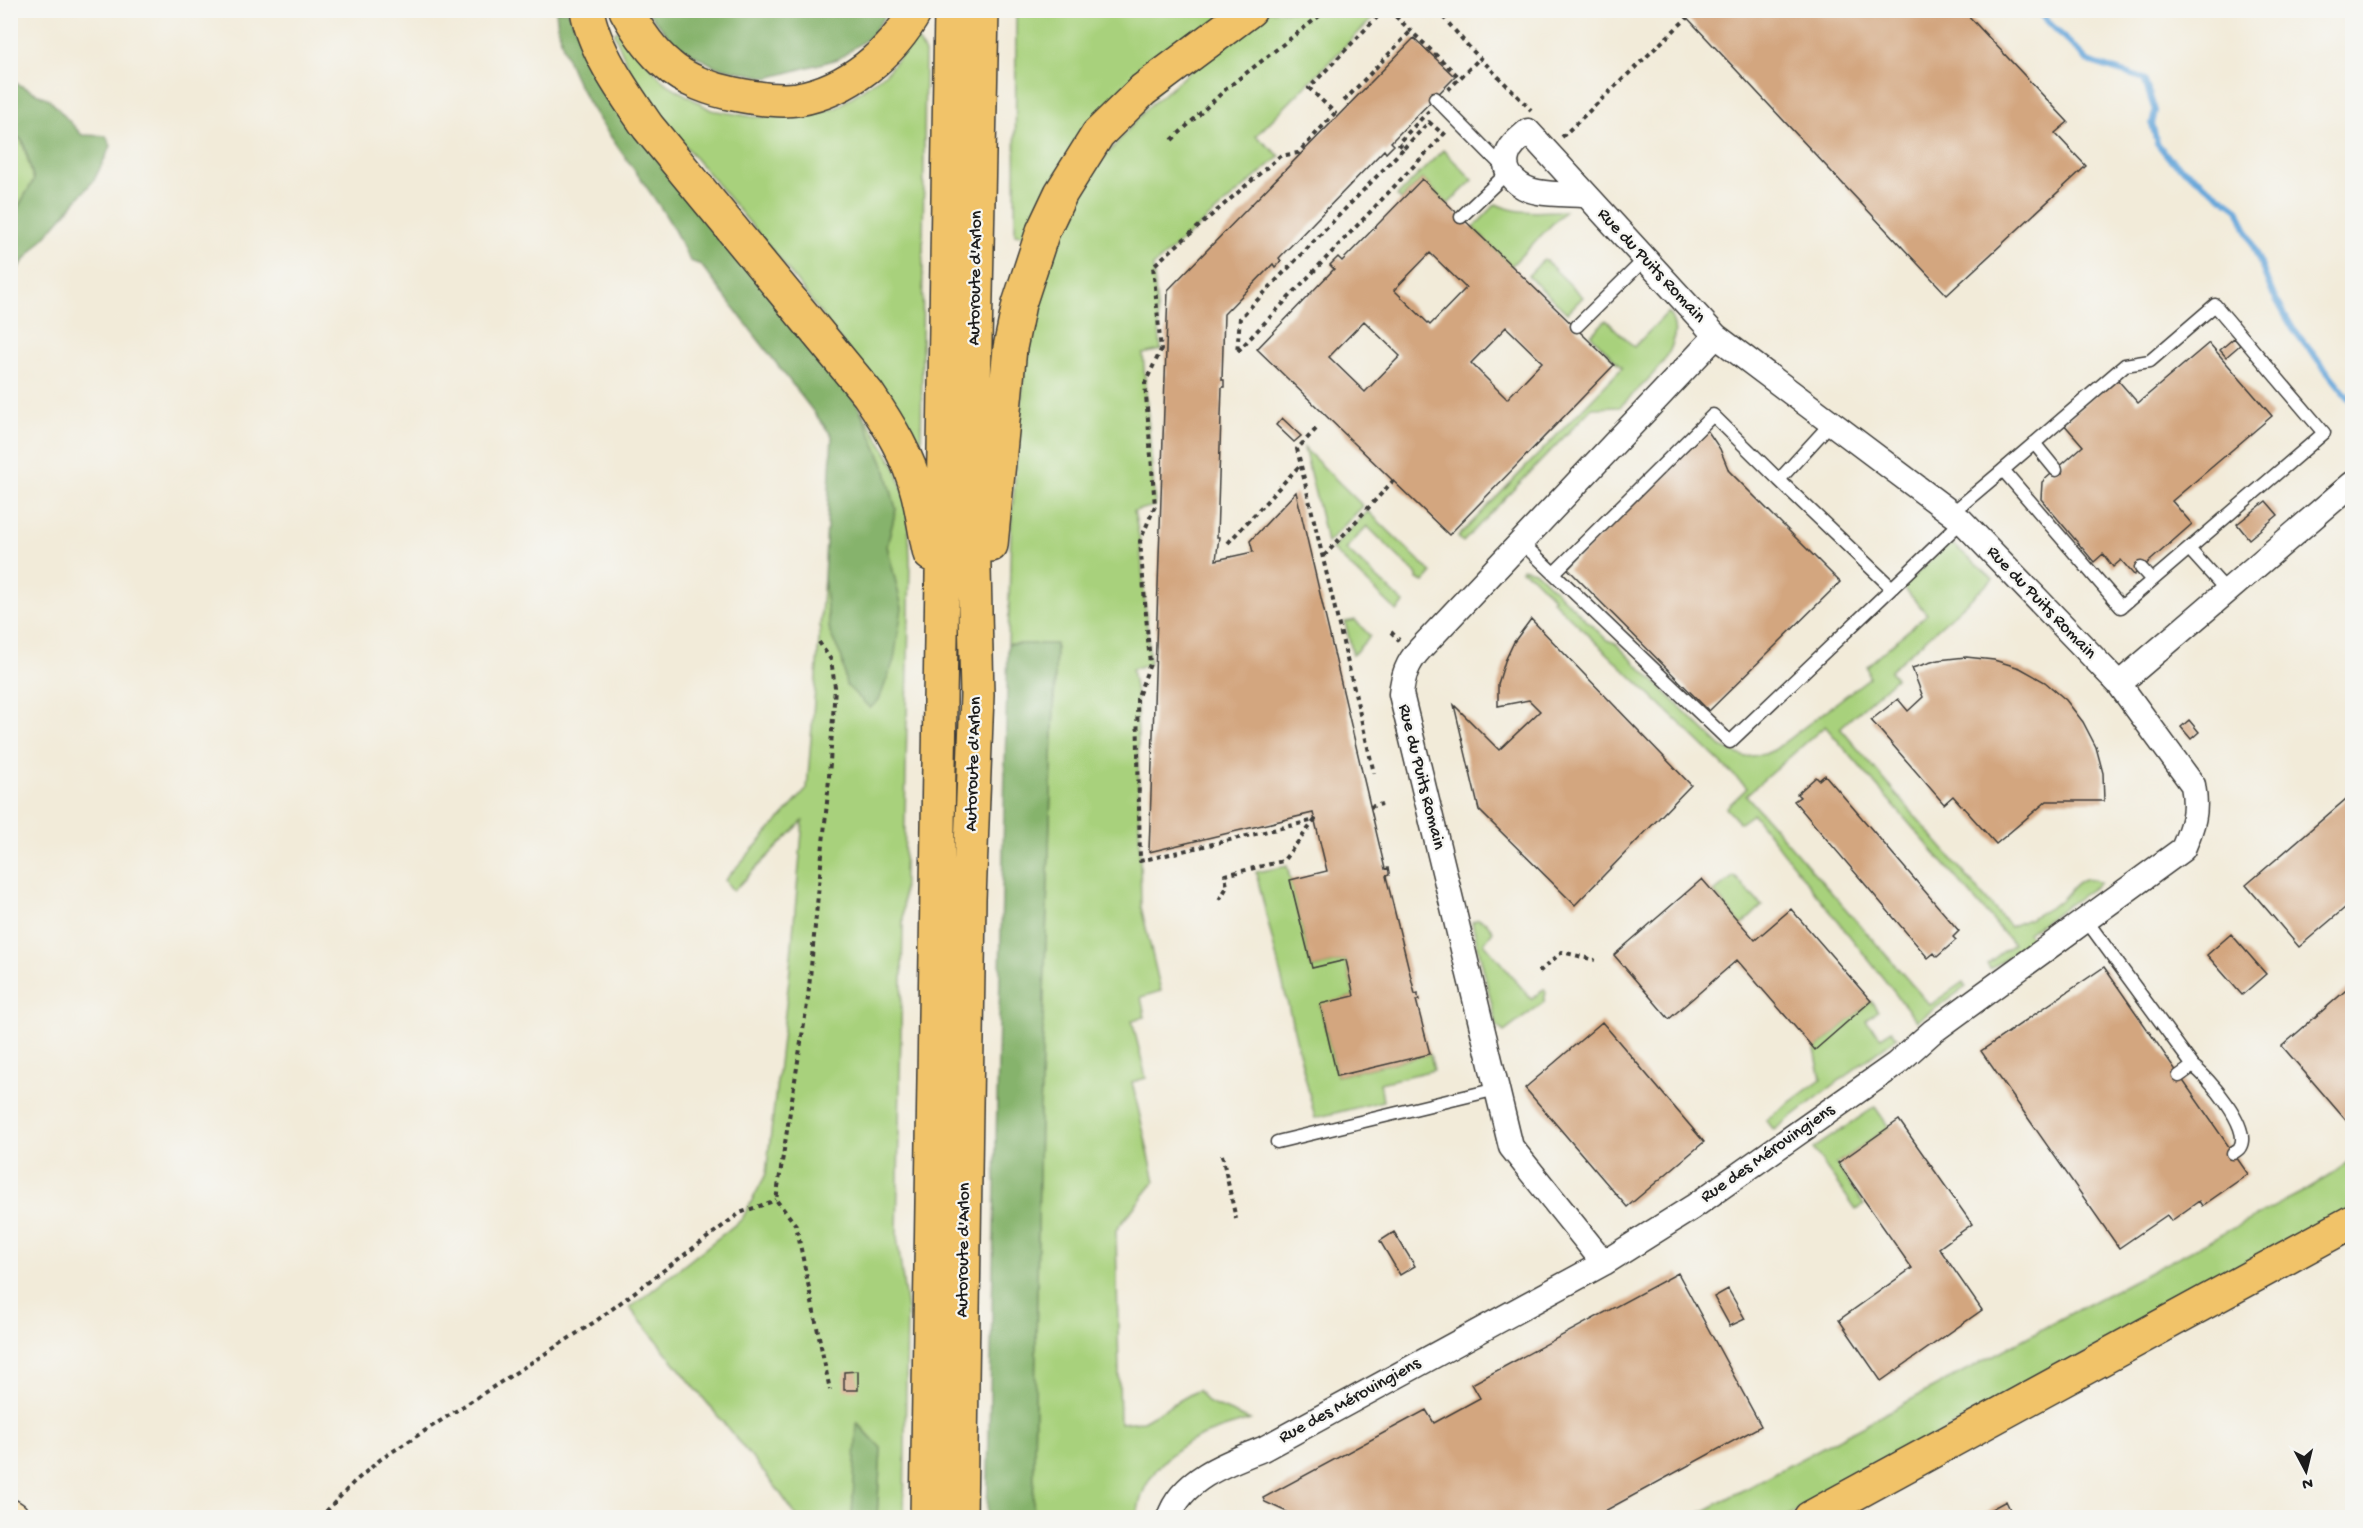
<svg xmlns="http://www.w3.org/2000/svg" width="2363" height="1528" viewBox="0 0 2363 1528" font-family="'Gochi Hand',sans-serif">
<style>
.green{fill:#a8d17c;stroke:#62764c;stroke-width:1.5}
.forest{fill:#86b36c;stroke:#516844;stroke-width:1.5}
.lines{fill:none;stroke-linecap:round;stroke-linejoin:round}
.stream{stroke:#67a7da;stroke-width:6}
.building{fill:#d3a67f;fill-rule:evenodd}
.service-casing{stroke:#3c3b38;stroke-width:15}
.minor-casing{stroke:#3c3b38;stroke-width:27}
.secondary-casing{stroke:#3c3b38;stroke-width:36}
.primary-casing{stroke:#3c3b38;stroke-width:36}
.motorway-casing{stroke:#3c3b38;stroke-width:36}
.path{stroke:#3c3b38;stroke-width:4;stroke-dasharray:4.5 4.5;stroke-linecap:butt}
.service{stroke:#fff;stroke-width:12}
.minor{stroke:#fff;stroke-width:24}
.secondary{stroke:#f9e7c3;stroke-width:33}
.primary{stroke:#f1c369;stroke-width:33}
.motorway{stroke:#f1c369;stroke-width:33}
.labels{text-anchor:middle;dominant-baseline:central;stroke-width:4.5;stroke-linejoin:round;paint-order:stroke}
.street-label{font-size:18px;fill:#1c1c1c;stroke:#f6f6f2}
</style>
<rect width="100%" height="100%" fill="#f6f6f2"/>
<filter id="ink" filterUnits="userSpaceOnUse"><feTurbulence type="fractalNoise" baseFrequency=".0167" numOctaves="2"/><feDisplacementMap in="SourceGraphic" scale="12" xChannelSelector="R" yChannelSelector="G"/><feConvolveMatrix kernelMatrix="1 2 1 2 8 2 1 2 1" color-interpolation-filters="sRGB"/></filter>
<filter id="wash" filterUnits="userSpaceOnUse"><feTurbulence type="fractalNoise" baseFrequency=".008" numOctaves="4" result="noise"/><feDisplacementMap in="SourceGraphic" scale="24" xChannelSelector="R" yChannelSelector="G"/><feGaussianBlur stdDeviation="1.35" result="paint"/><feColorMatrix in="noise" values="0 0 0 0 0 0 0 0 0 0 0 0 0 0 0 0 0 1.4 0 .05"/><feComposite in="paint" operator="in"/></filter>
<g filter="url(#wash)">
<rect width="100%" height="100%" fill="#f2ebd9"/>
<path class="green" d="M1016 11H1230L1029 236 1015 234Z
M1270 11H1380L1256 136 1280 156 1153 266 1161 350 1143 354 1155 506 1134 511 1140 541 1150 664 1132 669 1137 699 1141 907 1161 991 1141 997 1145 1017 1132 1020 1146 1078 1132 1082 1155 1181 1116 1230 1120 1423 1143 1421 1198 1390 1207 1402 1250 1420C1207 1433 1169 1442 1146 1486 1141 1495 1139 1507 1136 1517H1033L1040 1112 1056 645 1008 644 1011 526 1025 358 1044 275 1060 226 1089 175 1147 108 1188 73Z
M618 30 664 82 711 110 754 117 803 115 836 108 886 73 916 37 925 53 921 457 877 389 779 258 667 124 629 69 614 33Z
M11 131 22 141 34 180 11 219Z
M1443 150 1473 180 1448 204 1422 179 1401 200 1397 196Z
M1496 204C1519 215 1540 211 1565 211L1511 266 1473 228Z
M1544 259 1583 297 1567 313 1528 276Z
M1668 312C1693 347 1641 385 1620 407L1592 408 1463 542 1458 537 1622 368 1591 335 1606 320 1634 347Z
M858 405 895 466 908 507 910 560 897 1236 907 1311 904 1517H877L881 1448 858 1423 852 1517H797L778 1490 630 1308 742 1219 766 1174 789 979 803 821 733 891 725 880 807 789 824 577 830 633 842 658 846 685 902 608 887 546 896 509 885 468Z
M1304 448 1363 506 1327 543Z
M1368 511 1432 573 1424 582 1417 579V575L1367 526 1346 549 1404 603 1397 611 1332 549Z
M1949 544 1955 546 1993 579 1890 671 1896 678 1840 728 2010 927C2028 919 2045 912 2061 900 2068 894 2073 884 2082 880 2089 877 2093 879 2100 883L2028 933 2033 940 1990 969 1987 964 2013 944 1825 726 1746 795 1930 1005 1963 982 1966 987 1917 1021 1753 814 1740 823 1726 808 1747 788 1552 600 1554 598 1532 576 1521 570 1523 568 1535 571 1607 640 1615 643 1721 747 1745 757 1765 754 1774 750 1869 678 1867 666 1927 614 1903 587 1943 547Z
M1355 620 1370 636 1353 655 1345 622Z
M1287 866 1312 968 1346 960 1354 996 1320 1005 1337 1076 1430 1054 1434 1070 1380 1083 1383 1101 1315 1118 1256 872Z
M1734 876 1762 906 1742 925 1714 892Z
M1478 919 1486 922 1493 931 1484 943 1531 999 1544 989 1546 992 1544 1002 1504 1032 1497 1026 1472 922Z
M1871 1001 1878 1011 1866 1021 1881 1037 1892 1030 1897 1037 1774 1130 1766 1120 1821 1079 1815 1050Z
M1875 1107 1889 1127 1836 1164 1864 1205 1856 1210 1813 1149Z
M2352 1161V1209L1786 1517 1691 1518 2079 1309 2306 1190Z"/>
<path class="forest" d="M556 11H568L577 30 858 405 885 468 896 509 887 546 902 608 894 660 879 700 870 708 846 685 842 658 830 633 824 577 832 436 701 265 690 261C682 246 675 230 666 216 626 152 562 88 556 11Z
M647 11H888L871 36 838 59 768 78 714 66 675 44Z
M11 81 49 99 82 135 106 136 111 146 94 180 11 276V219L34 180 23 141 11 131Z
M1008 644H1056L1040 1112 1033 1518 987 1517Z
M857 1423 881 1448 877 1517H852Z"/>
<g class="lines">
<path class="stream" d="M2036 10 2088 61 2144 79 2155 111 2152 124 2157 143 2170 159 2238 209 2272 292 2293 329 2352 402"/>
</g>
<g id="blocks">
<path class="building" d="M1680 10H1963L2068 122 2055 133 2086 166 1947 295Z
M1414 38 1455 77 1391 142 1394 145 1386 153 1384 150 1279 258 1281 261 1275 267 1273 264 1224 314 1222 380H1224V387H1222L1217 537H1219L1216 560 1253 552 1250 541 1296 492 1385 869 1388 868 1389 872V875L1386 876 1397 921 1415 994 1418 993V996L1419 1000H1416L1430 1054 1337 1076 1320 1004 1354 996 1346 960 1312 968 1290 880 1327 871 1313 813 1149 852 1168 290Z
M1422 179 1614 365 1449 535 1257 349 1334 269 1330 265 1338 257 1342 261ZM1430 253 1466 288 1430 325 1394 290ZM1364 321 1400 356 1365 392 1329 357ZM1506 327 1542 362 1507 399 1471 363Z
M2234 338 2240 345 2226 357 2220 350Z
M2209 343 2272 416 2172 501 2192 524 2134 575 2121 560 2113 567 2103 554 2094 562 2041 499 2042 482 2083 446 2063 423 2116 378 2138 403Z
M1282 418 1301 436 1294 442 1276 425Z
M1705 427 1720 449 1729 471 1840 582 1709 711 1568 569Z
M2266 501 2278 515 2249 539 2237 524Z
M1531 619 1691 785 1575 905 1479 810 1454 705 1499 750 1540 711 1529 700 1498 706V684L1505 661 1514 642Z
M1966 657 1994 660 2020 668 2045 682 2066 700 2083 722 2096 747 2103 773 2104 801H2047L1996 844 1953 796 1944 804 1871 720 1898 699 1908 711 1923 697 1912 668 1938 660Z
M2189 720 2199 732 2191 739 2181 727Z
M1825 775 1959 931 1953 937 1956 940 1937 957 1934 953 1928 958 1794 801 1800 797 1797 794 1816 777 1819 780Z
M2352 794V902L2299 947 2246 885Z
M1702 879 1755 940 1791 909 1871 1001 1815 1050 1737 960 1669 1019 1614 955Z
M2231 934 2266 974 2242 995 2207 955Z
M2104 967 2248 1174 2202 1206 2199 1201 2171 1221 2167 1215 2119 1248 1981 1051Z
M2352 985V1124L2350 1125 2282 1046Z
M1602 1022 1704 1142 1627 1207 1525 1088Z
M1899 1120 1972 1224 1939 1248 1982 1310 1881 1381 1839 1320 1912 1268 1838 1163Z
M1394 1232 1415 1266 1400 1275 1380 1241Z
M1678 1273 1761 1426 1592 1518H1300L1265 1502 1263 1498 1426 1410 1434 1423 1480 1398 1472 1384Z
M1728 1289 1745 1319 1730 1326 1714 1297Z
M858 1371V1390H844V1372Z
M2006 1501 2014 1518H1975Z"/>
</g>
</g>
<g filter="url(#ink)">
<use href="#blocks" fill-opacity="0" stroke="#3c3b38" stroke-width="1.5"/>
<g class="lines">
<defs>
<path id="service" d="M1435 98 1508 172 1461 217
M2215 305 2324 433 2121 607 2003 470 2125 365 2150 361Z
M1577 326 1645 259
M1832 422 1779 480 1892 588 1962 521
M2034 443 2056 470
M1952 513 2003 470
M1521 542 1730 742 1892 588
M2189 549 2227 591
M2141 568 2152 580
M1554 573 1713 415 1779 480
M2086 920 2193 1066C2208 1077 2252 1128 2240 1147 2239 1150 2235 1151 2233 1153
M2179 1076 2193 1066
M1277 1142 1497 1089"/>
<path id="minor" d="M2119 684 2352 484
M1604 1263 1511 1147 1401 694C1403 676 1407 663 1420 649L1716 336
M1169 1518C1181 1479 1229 1462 1263 1449L1604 1263 1693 1207 1896 1064 1932 1032 1980 997 2183 849C2193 825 2198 812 2193 785L2119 684 1962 521 1716 336 1528 131C1520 138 1509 146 1507 157 1502 175 1521 189 1538 192 1553 195 1570 194 1585 195"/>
<path id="secondary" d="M10 1516 13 1518"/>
<path id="primary" d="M1810 1518 2352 1222"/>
<path id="motorway" d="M587 10C594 51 625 94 648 127L868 394C889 425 909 457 918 494 923 514 925 534 930 554
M626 10C637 30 650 50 668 65 684 80 713 90 734 94 754 98 778 102 798 99 848 90 892 54 916 10
M991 545 1010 348 1019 304 1043 231 1061 193 1098 134 1143 90 1250 10
M927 1518 951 10
M960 1518 969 899 977 695 972 484 982 10"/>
</defs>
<use href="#service" class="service-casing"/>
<use href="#minor" class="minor-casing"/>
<use href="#secondary" class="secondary-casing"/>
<use href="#primary" class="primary-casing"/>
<use href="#motorway" class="motorway-casing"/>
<path class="path" d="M1389 10 1460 78
M1437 10 1469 47 1531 110
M1448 90 1480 58
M1344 101 1411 31
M1429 111 1398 143 1404 148 1240 318 1237 352 1446 132
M1562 137 1687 18
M1172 140 1227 88 1327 10
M1404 148 1429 122 1444 135
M1316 429 1297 449 1374 773
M1228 543 1301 464
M1324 556 1393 481
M1391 632 1399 640
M819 642 831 660 835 687 828 792 808 998 776 1200 796 1225 830 1390
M1370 807 1382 804
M1219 900 1227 887 1225 875 1283 861 1315 820 1140 861 1137 699 1150 664 1140 541 1155 506 1145 383 1161 350 1153 266 1280 156 1298 153 1335 113 1309 88 1384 10
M1539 972 1562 952 1595 960
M1222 1155 1236 1219
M320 1518 353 1483 381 1459 596 1321 740 1213 776 1200"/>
<use href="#service" class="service"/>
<use href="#minor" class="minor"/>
<use href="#secondary" class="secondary"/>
<use href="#primary" class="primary"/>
<use href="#motorway" class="motorway"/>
</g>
</g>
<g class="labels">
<g class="street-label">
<text transform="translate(1651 266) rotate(47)">Rue du Puits Romain</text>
<text transform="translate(976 278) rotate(-89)">Autoroute d'Arlon</text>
<text transform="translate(2041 603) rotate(46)">Rue du Puits Romain</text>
<text transform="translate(974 764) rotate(-88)">Autoroute d'Arlon</text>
<text transform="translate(1421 777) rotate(76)">Rue du Puits Romain</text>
<text transform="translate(1768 1154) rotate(-35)">Rue des Mérovingiens</text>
<text transform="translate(964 1250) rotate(-89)">Autoroute d'Arlon</text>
<text transform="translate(1350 1401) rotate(-29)">Rue des Mérovingiens</text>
</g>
</g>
<rect width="2363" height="1528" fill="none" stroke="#f6f6f2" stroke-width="36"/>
<g transform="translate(2306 1471) rotate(173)" stroke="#f6f6f2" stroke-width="4.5" paint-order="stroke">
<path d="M0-4.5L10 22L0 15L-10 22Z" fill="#1c1c1c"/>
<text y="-9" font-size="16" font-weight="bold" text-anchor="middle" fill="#1c1c1c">N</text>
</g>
</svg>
